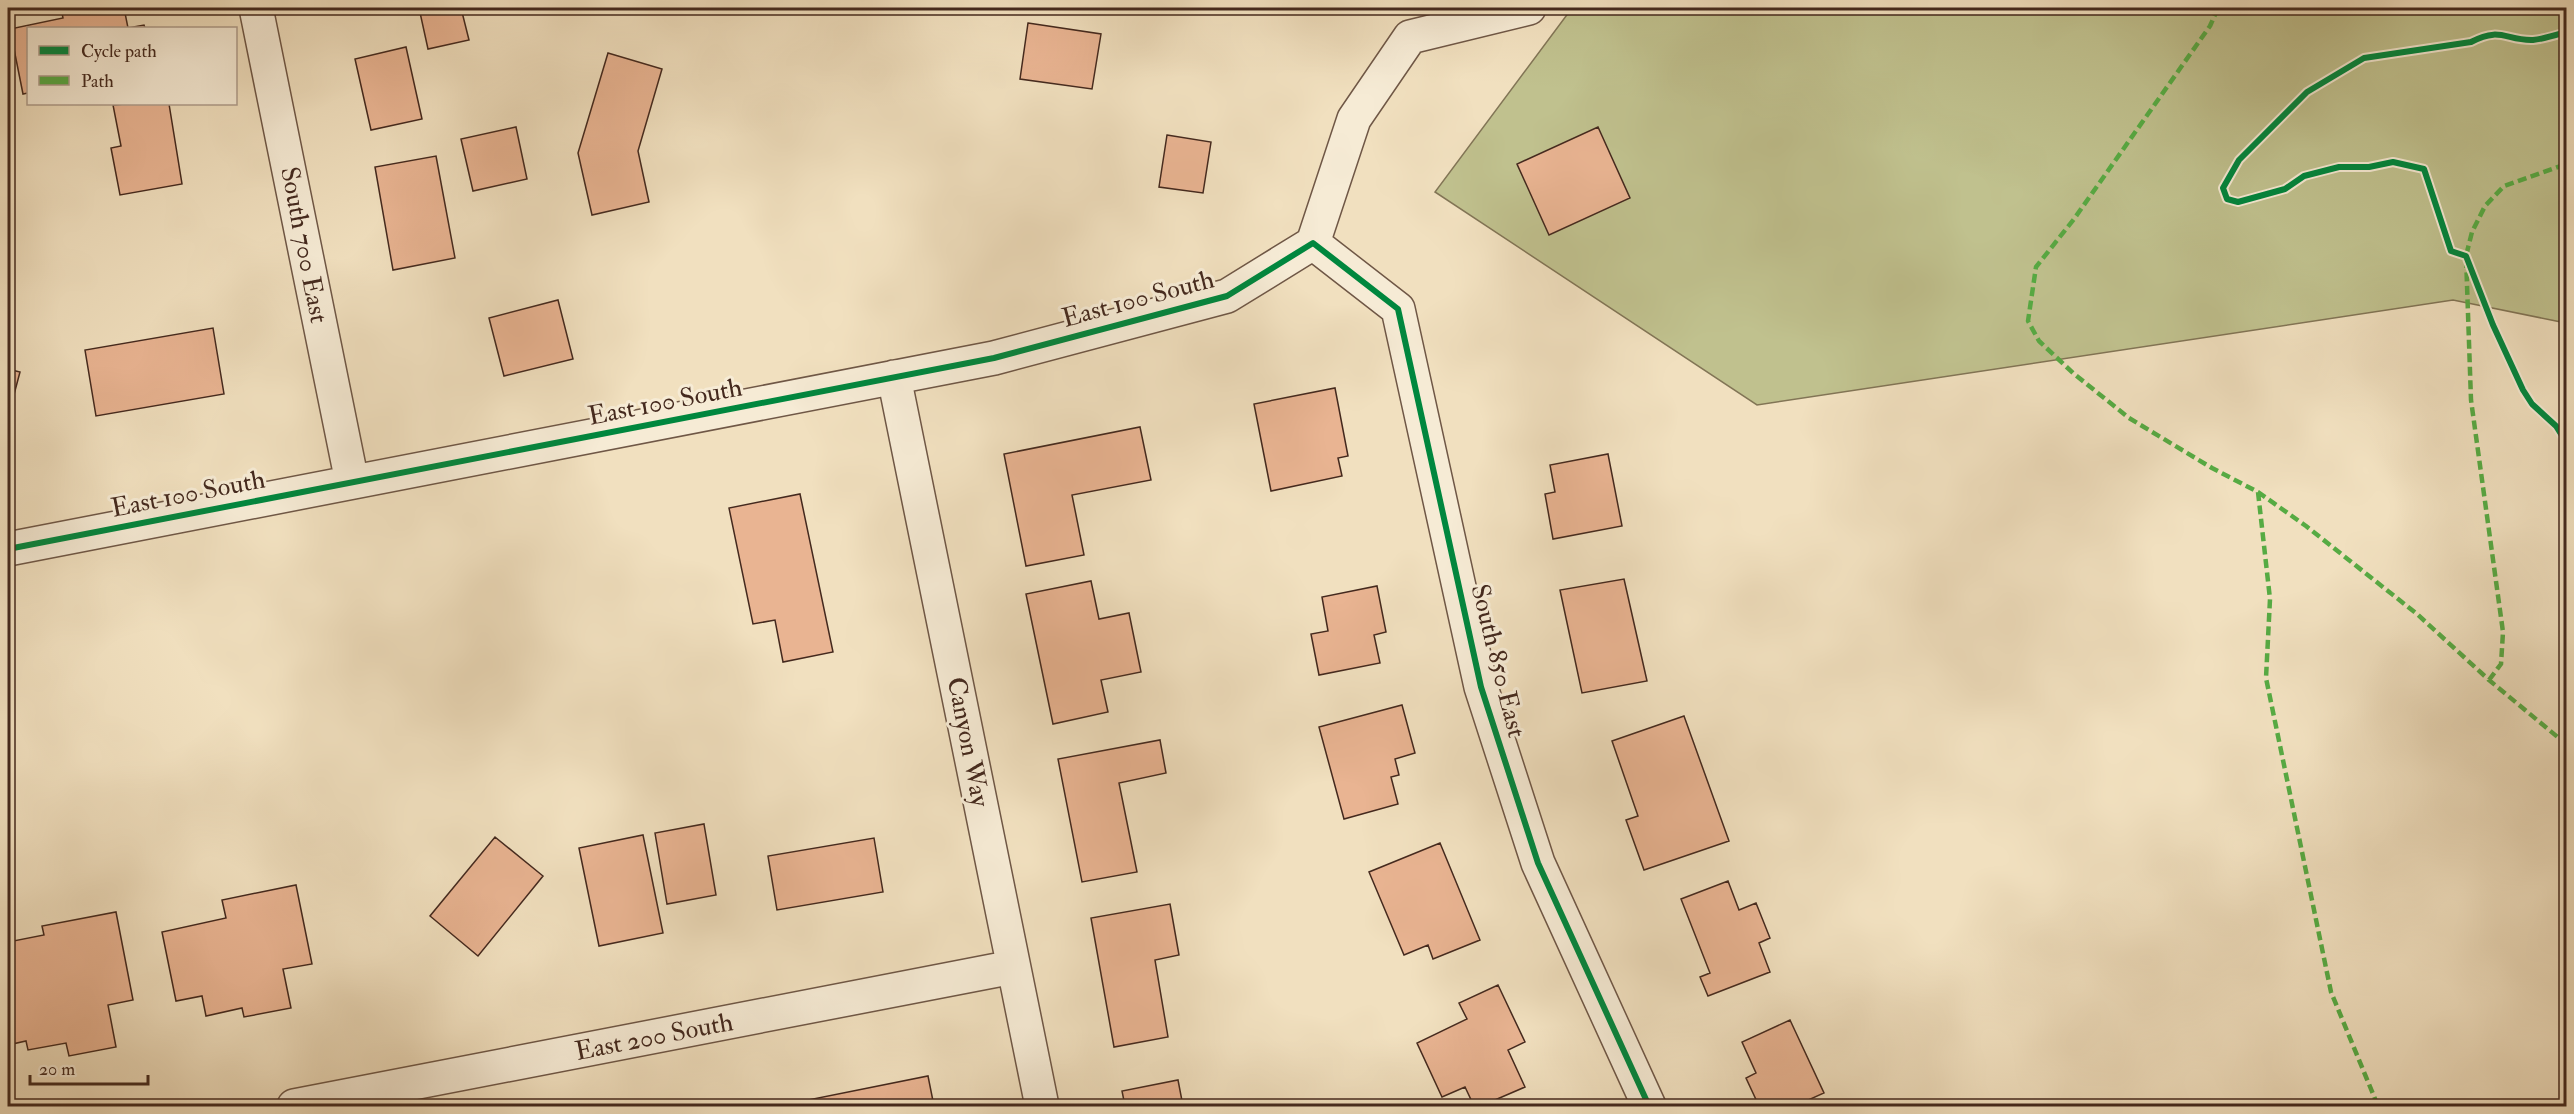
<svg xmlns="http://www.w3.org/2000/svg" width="2574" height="1114" viewBox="0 0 2574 1114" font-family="'IM FELL Double Pica',serif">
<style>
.green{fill:#c0c18e;stroke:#827556;stroke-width:1.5}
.building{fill:#e9b492;stroke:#44291e;stroke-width:1.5}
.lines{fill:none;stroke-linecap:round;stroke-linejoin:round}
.minor-casing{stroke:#6f5746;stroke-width:36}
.minor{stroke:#f6ebd5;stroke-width:33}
.quiet{stroke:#56ab43;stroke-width:4.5;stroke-dasharray:9 4.5;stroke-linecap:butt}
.cycleway-casing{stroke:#f6ebd5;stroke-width:10}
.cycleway{stroke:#00873e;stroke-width:6}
.labels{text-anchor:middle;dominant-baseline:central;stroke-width:6;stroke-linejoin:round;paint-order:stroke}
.street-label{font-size:26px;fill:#44291e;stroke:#f6ebd5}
</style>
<rect width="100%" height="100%" fill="#f1e0bf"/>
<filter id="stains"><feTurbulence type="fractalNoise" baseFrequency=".00333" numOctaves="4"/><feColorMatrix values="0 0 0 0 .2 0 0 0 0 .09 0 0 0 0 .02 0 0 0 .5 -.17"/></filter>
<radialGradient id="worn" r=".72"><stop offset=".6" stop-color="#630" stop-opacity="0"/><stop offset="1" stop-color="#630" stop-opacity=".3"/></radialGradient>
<path class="green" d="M1572 8H2566V323L2453 300 1757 405 1435 192Z"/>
<path class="building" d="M61 8H102L103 12 124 8 128 28 144 25 145 28H28V93L23 94 10 29 63 18Z
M419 8H461L469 40 428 49Z
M1028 23 1101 34 1092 89 1020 79Z
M406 47 422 119 371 130 355 59Z
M608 53 662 69 638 151 649 202 592 215 578 153Z
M125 104H169L182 184 120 195 111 148 121 146 113 105Z
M516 127 527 179 473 191 461 139Z
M1598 127 1630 198 1549 235 1517 164Z
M1167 135 1211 142 1203 193 1159 187Z
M436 156 455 258 393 270 375 167Z
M558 300 573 359 504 376 489 318Z
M213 328 224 394 96 416 85 350Z
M8 369 20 372 8 417Z
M1335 388 1348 456 1338 458 1342 476 1271 491 1254 404Z
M1140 427 1151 480 1072 495 1084 555 1026 566 1004 454Z
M1608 454 1622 526 1553 539 1545 494 1555 492 1550 465Z
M800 494 833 652 783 662 775 620 753 624 729 508Z
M1624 579 1647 681 1582 693 1560 590Z
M1091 581 1099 619 1129 613 1141 672 1101 680 1108 712 1053 724 1026 594Z
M1377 586 1386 632 1374 635 1380 663 1319 675 1311 634 1328 631 1322 597Z
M1402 705 1415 753 1395 759 1399 775 1391 777 1398 804 1344 819 1319 727Z
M1684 716 1729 841 1644 870 1626 820 1638 816 1612 741Z
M1160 740 1166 773 1119 783 1137 872 1082 882 1058 759Z
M704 824 716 895 667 904 655 833Z
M643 835 663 933 599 946 579 848Z
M495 837 543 876 478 956 430 916Z
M874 838 883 892 777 910 768 856Z
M1440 843 1480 940 1433 959 1428 945 1404 955 1369 872Z
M1728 881 1739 910 1756 903 1770 938 1759 943 1770 972 1708 996 1700 977 1710 973 1681 899Z
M296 885 312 964 283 969 291 1008 244 1017 242 1008 206 1016 202 996 176 1001 162 932 226 918 222 900Z
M1170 904 1179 955 1155 960 1168 1037 1114 1047 1091 918Z
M116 912 133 1000 108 1005 116 1047 69 1056 66 1043 28 1050 26 1041 8 1045V942L44 935 42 926Z
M1498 985 1525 1042 1508 1050 1525 1087 1481 1106H1474L1465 1087 1442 1097 1417 1043 1467 1019 1459 1003Z
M1790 1020 1824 1093 1795 1106H1759L1746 1078 1756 1073 1742 1042Z
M928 1076 934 1106H788V1104Z
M1178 1080 1183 1106H1125L1122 1091Z"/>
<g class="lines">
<defs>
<path id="minor" d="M256 8 352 482
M1313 243 1398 309 1481 687 1538 863 1649 1106
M1313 243 1354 119 1410 37 1529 8
M894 377 1042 1106
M8 549 994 358 1227 296 1313 243
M294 1106 1013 967"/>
</defs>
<use href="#minor" class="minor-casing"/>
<use href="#minor" class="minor"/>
<path class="quiet" d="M2218 8 2210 26 2074 219 2036 267 2028 321 2039 341 2073 373 2129 418 2212 468 2258 492 2306 526 2417 614 2489 680 2566 744
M2258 492 2270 599 2266 678 2331 992 2378 1106
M2489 680 2501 664 2503 632 2471 400 2466 256 2472 232 2485 206 2504 186 2566 164"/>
<defs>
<path id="cycleway" d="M2566 32C2556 35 2544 39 2533 40 2506 41 2501 26 2471 42L2364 58 2307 92 2239 160 2223 188 2227 199 2238 202 2285 189 2304 176 2339 167H2369L2393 162 2424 169 2451 251 2466 256 2493 325 2523 390 2532 404 2556 426 2566 442
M8 549 994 358 1227 296 1313 243 1398 309 1481 687 1538 863 1649 1106"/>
</defs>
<use href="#cycleway" class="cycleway-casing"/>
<use href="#cycleway" class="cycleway"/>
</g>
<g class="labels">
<g class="street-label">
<text transform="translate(304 245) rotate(79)">South 700 East</text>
<text transform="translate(1138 299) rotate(-15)">East 100 South</text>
<text transform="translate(665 402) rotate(-11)">East 100 South</text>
<text transform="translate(188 494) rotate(-11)">East 100 South</text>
<text transform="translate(1498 661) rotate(76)">South 850 East</text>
<text transform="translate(968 742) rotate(79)">Canyon Way</text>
<text transform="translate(654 1037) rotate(-11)">East 200 South</text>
</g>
</g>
<rect width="2574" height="1114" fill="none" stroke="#f1e0bf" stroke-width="30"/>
<rect x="9" y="9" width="2556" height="1096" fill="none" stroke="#44291e" stroke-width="3"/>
<rect x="15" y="15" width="2544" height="1084" fill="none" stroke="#44291e" stroke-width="1.5"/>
<rect x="27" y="27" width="210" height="78" fill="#f6ebd5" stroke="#af9d8c" stroke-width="1.5"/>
<rect x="39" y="46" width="30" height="9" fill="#00873e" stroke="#af9d8c" stroke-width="1.5"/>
<text x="81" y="57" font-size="18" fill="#44291e">Cycle path</text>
<rect x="39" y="76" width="30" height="9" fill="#56ab43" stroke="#af9d8c" stroke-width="1.5"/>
<text x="81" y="87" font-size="18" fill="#44291e">Path</text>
<path d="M30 1075v9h118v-9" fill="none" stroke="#44291e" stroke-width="3"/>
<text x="39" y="1075" font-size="18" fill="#44291e" stroke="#f6ebd5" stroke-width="4.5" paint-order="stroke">20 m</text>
<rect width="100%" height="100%" filter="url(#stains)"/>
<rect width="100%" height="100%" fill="url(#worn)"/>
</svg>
